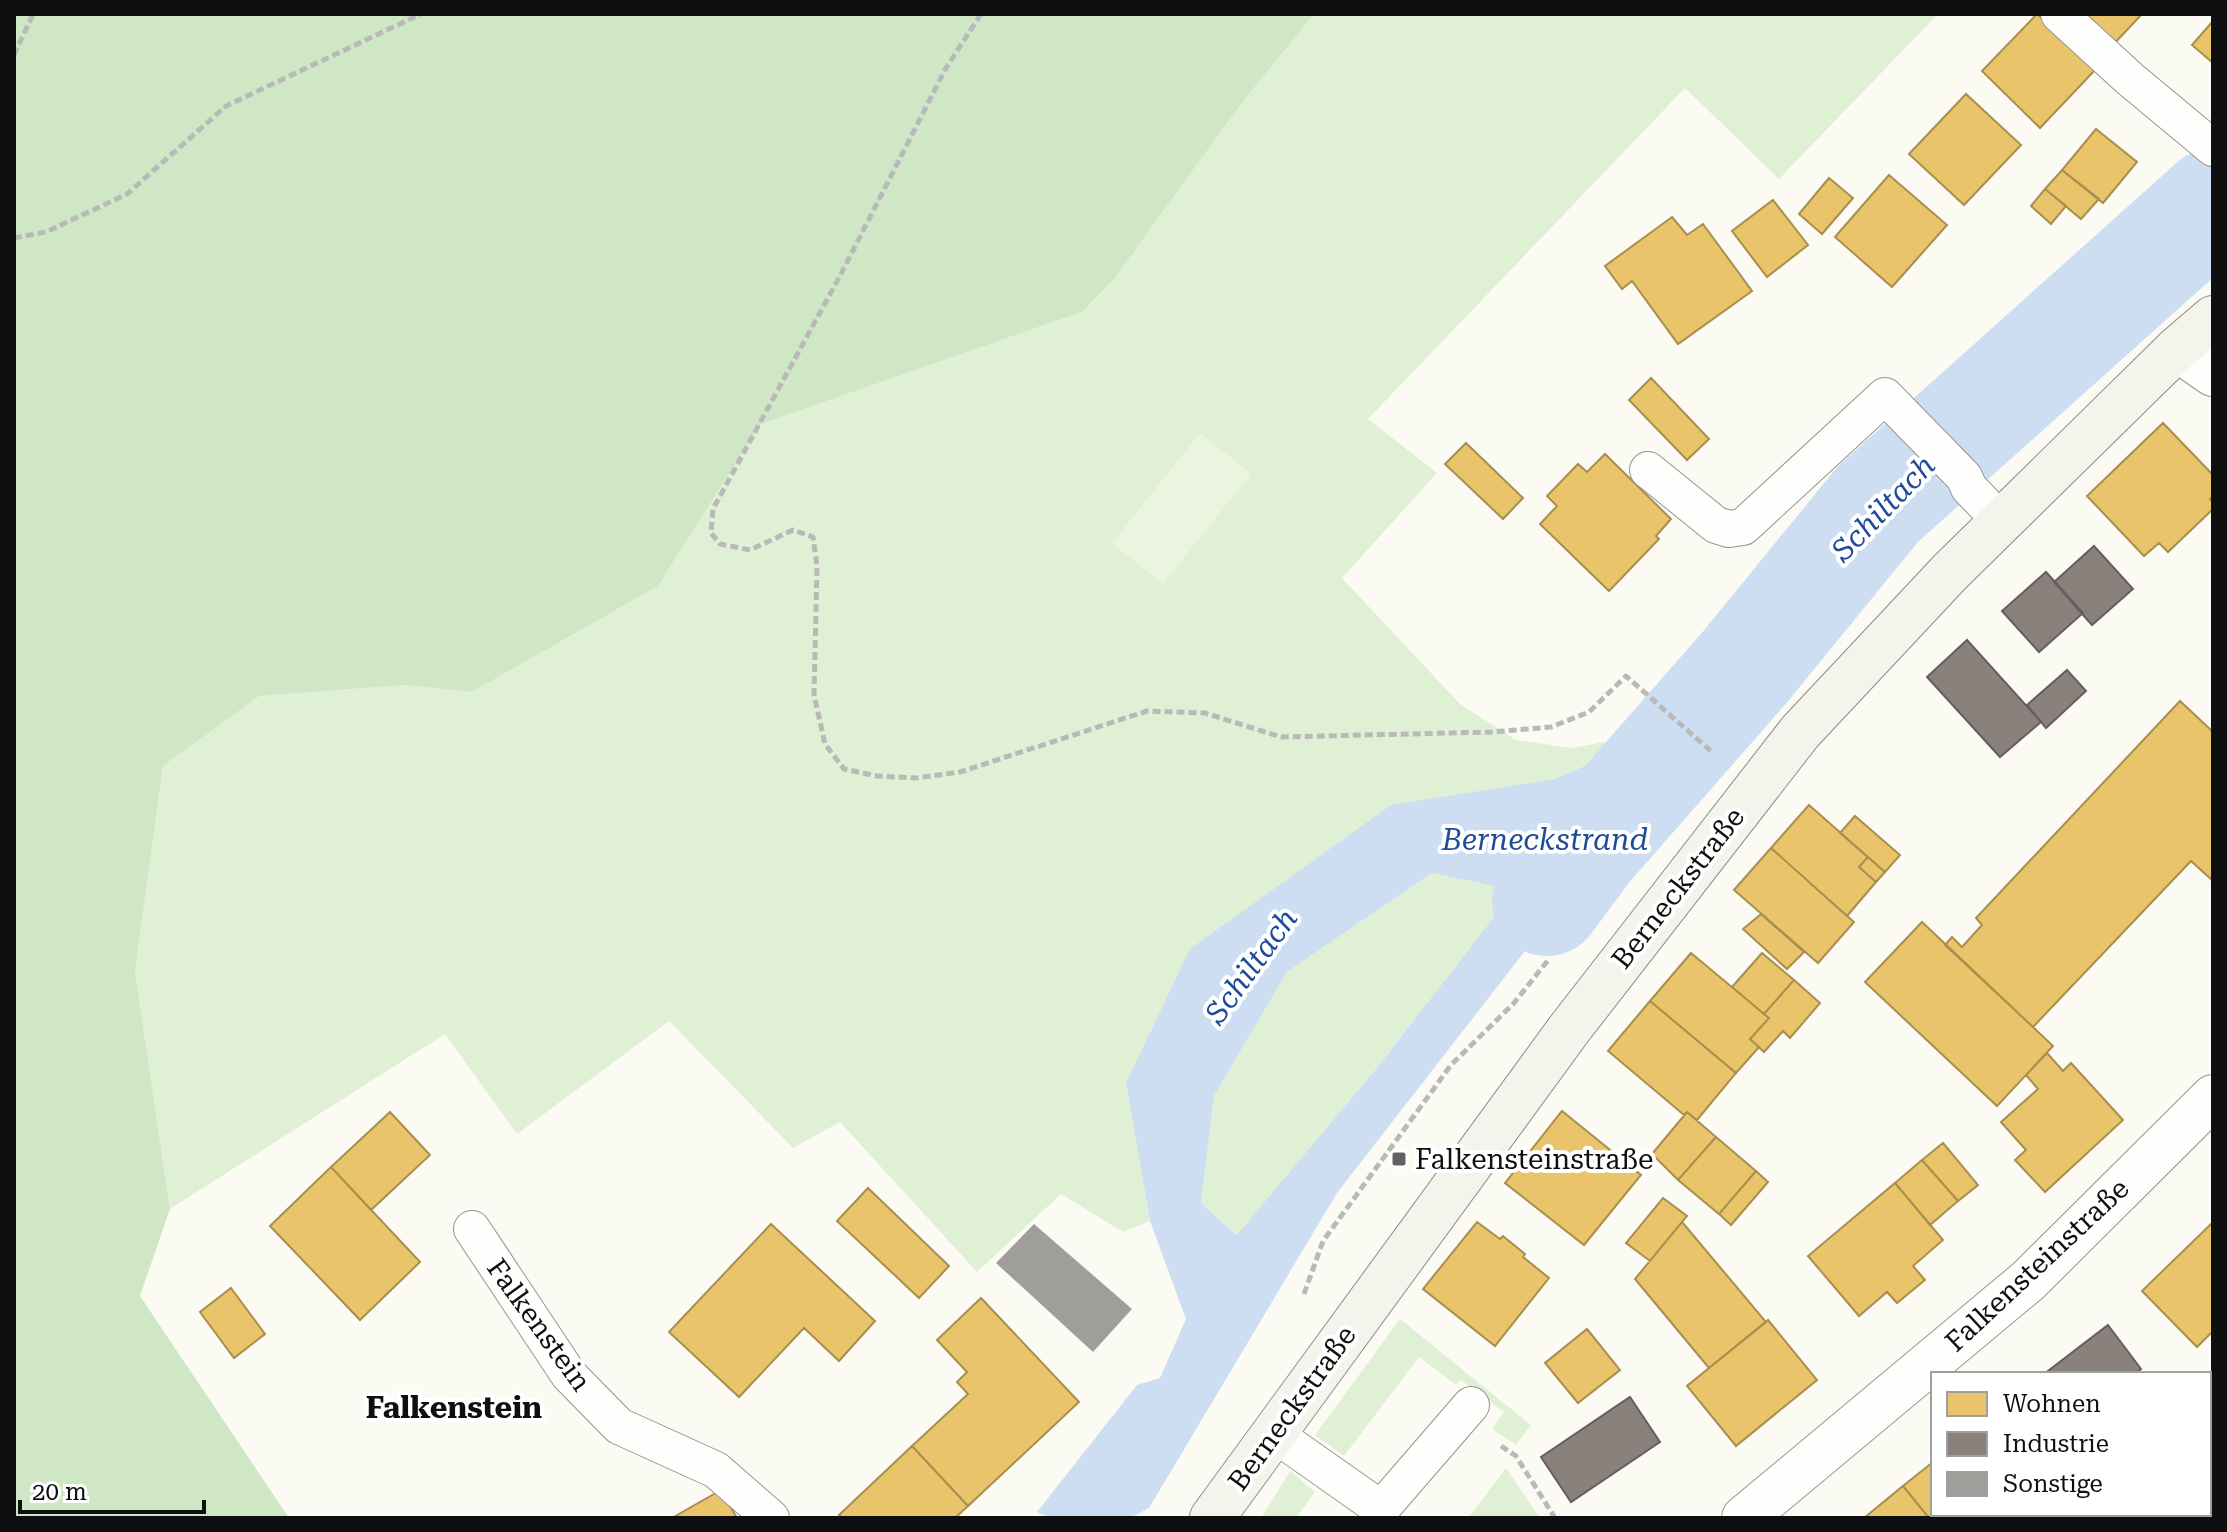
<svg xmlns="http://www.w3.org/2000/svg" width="2227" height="1532" viewBox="0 0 2227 1532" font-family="'Roboto Serif',serif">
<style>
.green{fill:#e0f0d5}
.forest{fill:#cfe7c4}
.pitch{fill:#eaf4df}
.water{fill:#cddef3;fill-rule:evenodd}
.homes{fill:#e9c46a;stroke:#a88e4f;stroke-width:2}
.industry{fill:#8a817c;stroke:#655f5b;stroke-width:2}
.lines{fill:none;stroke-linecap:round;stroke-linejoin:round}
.river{stroke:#cddef3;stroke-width:110}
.building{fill:#9f9e9a}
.lane-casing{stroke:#959592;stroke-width:38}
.street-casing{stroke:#959592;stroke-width:46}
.secondary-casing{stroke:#8c8c89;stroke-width:46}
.path{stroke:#b9b9b8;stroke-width:5;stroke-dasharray:8 4;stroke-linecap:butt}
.lane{stroke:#fefefd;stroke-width:36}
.street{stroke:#fefefd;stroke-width:44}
.secondary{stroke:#f3f4eb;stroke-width:44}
.poi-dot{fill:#62625f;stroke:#fff;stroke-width:3}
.labels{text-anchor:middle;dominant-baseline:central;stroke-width:8;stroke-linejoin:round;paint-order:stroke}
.street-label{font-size:28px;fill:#0f0f0f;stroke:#fff}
.poi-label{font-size:28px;fill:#0f0f0f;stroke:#fff;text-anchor:start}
.water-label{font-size:30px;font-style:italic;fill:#1f4b99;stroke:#fff}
.neighbourhood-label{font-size:30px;font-weight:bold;fill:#0f0f0f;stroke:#fff}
</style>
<rect width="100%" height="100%" fill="#fbfbf4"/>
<path class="green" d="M1314 14H1938L1779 179 1685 88 1368 419 1437 473 1342 578 1460 704 1516 740 1572 748 1604 742 1611 754 1555 779 1391 806 1126 1083 1150 1221 1123 1232 1061 1194 977 1272 840 1122 793 1148 669 1021 517 1134 445 1034 170 1209 135 971 163 766 258 696 405 685 472 692 658 586 761 424 1082 312 1114 279 1241 104Z
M1432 873 1516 889 1376 1069 1238 1235 1201 1203 1214 1096 1287 972Z
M1400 1319 1531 1425 1516 1445 1492 1429 1504 1412 1461 1380 1456 1385 1419 1357 1344 1456 1315 1435Z
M1506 1468 1540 1518H1468Z
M1290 1471 1315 1492 1296 1518H1261Z"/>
<path class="forest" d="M14 14H1314L1241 104 1114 279 1082 312 761 424 658 586 472 692 405 685 259 696 163 766 135 971 170 1209 140 1296 289 1518H14Z"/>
<path class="pitch" d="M1200 433 1251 474 1163 584 1112 543Z"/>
<path class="water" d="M1611 754 1663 796 1525 951 1337 1193 1149 1508 1130 1518H1051L1037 1512 1137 1385 1160 1378 1186 1319 1150 1221 1126 1083 1190 949 1391 805 1555 779ZM1432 873 1515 890 1376 1069 1237 1235 1201 1203 1214 1096 1287 972Z"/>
<path class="homes" d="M2037 14 2096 69 2040 128 1982 71Z
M2076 14H2142L2111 47Z
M2213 21V63L2192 45Z
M1966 94 2021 145 1964 205 1909 154Z
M2096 129 2137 162 2103 203 2062 170Z
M2062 170 2099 199 2081 219 2045 189Z
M1889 175 1947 225 1892 287 1835 237Z
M1829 178 1853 198 1822 234 1799 214Z
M2045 189 2066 206 2051 224 2031 206Z
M1773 200 1808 245 1767 277 1732 231Z
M1672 217 1687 235 1703 224 1752 291 1678 344 1632 281 1622 289 1605 266Z
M1651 378 1709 439 1687 460 1629 400Z
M2163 423 2213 475V496L2210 499 2213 502V509L2168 552 2159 543 2144 556 2087 496Z
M1466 443 1523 498 1503 519 1445 464Z
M1605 454 1671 519 1656 536 1659 539 1609 591 1540 524 1557 506 1547 496 1578 464 1587 472Z
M2180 701 2213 732V881L2191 861 2033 1027 1945 945 1952 937 1962 947 1982 925 1976 918Z
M1809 805 1868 857 1859 867 1876 882 1847 916 1771 848Z
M1855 816 1900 855 1885 872 1840 833Z
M1771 848 1854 922 1818 963 1734 890Z
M1868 857 1885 872 1876 882 1859 867Z
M1761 914 1804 952 1787 969 1743 929Z
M1922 922 2053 1046 1997 1106 1865 982Z
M1691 953 1769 1018 1750 1039 1759 1047 1736 1073 1650 1001Z
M1762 953 1794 980 1764 1014 1732 987Z
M1794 980 1820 1003 1790 1038 1783 1031 1764 1052 1750 1039 1769 1018 1764 1014Z
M1650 1001 1736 1073 1697 1120 1687 1112 1684 1115 1608 1051Z
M2047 1053 2063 1071 2071 1063 2123 1120 2045 1192 2015 1160 2026 1150 2001 1122 2038 1089 2026 1075Z
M1562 1111 1641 1175 1584 1245 1505 1183Z
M390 1112 430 1155 371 1210 331 1167Z
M1687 1112 1716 1137 1678 1180 1652 1154Z
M1716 1137 1756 1171 1719 1214 1678 1180Z
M1943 1143 1978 1185 1958 1201 1922 1160Z
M1922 1160 1958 1201 1930 1225 1895 1183Z
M331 1167 420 1262 360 1320 270 1226Z
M1756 1171 1768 1182 1731 1225 1719 1214Z
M1895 1183 1943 1240 1913 1266 1925 1280 1897 1303 1887 1292 1859 1316 1808 1256Z
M868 1188 949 1266 919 1298 837 1221Z
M1663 1198 1687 1216 1650 1261 1626 1243Z
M1477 1222 1500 1239 1503 1236 1525 1254 1523 1257 1549 1278 1495 1346 1423 1289Z
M1682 1222 1766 1322 1709 1368 1635 1279Z
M2213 1222V1331L2197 1347 2142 1291Z
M771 1224 875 1321 839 1361 804 1328 739 1397 669 1332Z
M231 1288 265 1334 234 1358 200 1312Z
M981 1298 1079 1402 968 1506 912 1446 968 1394 957 1382 967 1372 937 1340Z
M1768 1320 1817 1380 1736 1446 1687 1386Z
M1587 1329 1620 1370 1578 1403 1545 1363Z
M912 1446 968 1506 955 1518H842L839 1515Z
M1933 1462V1514H2020L2015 1518H1929L1903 1486Z
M1903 1486 1929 1518H1864Z
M721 1490 737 1518H672Z"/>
<path class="industry" d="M2094 546 2133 589 2092 625 2054 582Z
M2046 572 2083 613 2039 652 2002 611Z
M1967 640 2041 722 2000 757 1927 677Z
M2067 670 2086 691 2046 728 2027 705Z
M2108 1325 2141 1369 2134 1374H2044Z
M1630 1397 1660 1442 1571 1502 1541 1457Z"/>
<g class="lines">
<path class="river" d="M1547 901 1588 846 1745 667 1878 504 2213 204"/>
</g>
<path class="building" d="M1034 1224 1132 1309 1093 1352 996 1263Z"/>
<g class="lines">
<defs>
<path id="lane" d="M2059 14 2130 79 2213 148
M1648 470 1716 525 1729 529 1743 527 1885 396 1964 477 1969 488 2001 521
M472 1229 569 1375 619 1426 716 1470 771 1518
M1273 1433 1381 1509 1471 1405"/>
<path id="street" d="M2177 349 2213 374
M1744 1518 2029 1280 2213 1097"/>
<path id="secondary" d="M1212 1518 1570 1028 1800 732 1950 572 2177 349 2213 318"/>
</defs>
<use href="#lane" class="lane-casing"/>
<use href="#street" class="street-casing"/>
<use href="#secondary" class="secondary-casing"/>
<path class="path" d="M981 14 946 68 841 274 713 509 711 533 720 544 750 550 793 530 813 537 817 566 814 695 825 744 844 769 877 776 916 778 960 772 1147 711 1205 713 1281 737 1492 732 1551 727 1589 712 1626 676 1713 753
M14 55 33 14
M14 238 46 232 127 194 226 106 421 14
M1304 1294 1323 1241 1451 1065 1514 1003 1549 959
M1501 1446 1516 1456 1555 1518"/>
<use href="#lane" class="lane"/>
<use href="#street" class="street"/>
<use href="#secondary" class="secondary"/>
</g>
<rect class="poi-dot" x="1391" y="1151" width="16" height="16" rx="4"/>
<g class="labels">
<g class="street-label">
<text transform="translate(1678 888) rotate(-52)">Berneckstraße</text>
<text transform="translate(2037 1265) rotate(-43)">Falkensteinstraße</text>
<text transform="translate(539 1325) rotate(54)">Falkenstein</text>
<text transform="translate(1292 1408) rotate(-54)">Berneckstraße</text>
</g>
<g class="poi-label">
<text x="1415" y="1159">Falkensteinstraße</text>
</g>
<g class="water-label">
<text transform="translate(1883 508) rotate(-46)">Schiltach</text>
<text x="1545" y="839">Berneckstrand</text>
<text transform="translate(1251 966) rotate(-54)">Schiltach</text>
</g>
<g class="neighbourhood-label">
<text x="454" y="1407">Falkenstein</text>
</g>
</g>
<rect width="2227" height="1532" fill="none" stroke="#0f0f0f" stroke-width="32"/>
<rect x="1931" y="1372" width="280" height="144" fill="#ffffff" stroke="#9f9f9f" stroke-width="2"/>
<rect x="1947" y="1392" width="40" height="24" fill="#e9c46a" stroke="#9f9f9f" stroke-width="2"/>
<text x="2003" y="1412" font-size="24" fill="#0f0f0f">Wohnen</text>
<rect x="1947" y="1432" width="40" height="24" fill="#8a817c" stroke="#9f9f9f" stroke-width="2"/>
<text x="2003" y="1452" font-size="24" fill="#0f0f0f">Industrie</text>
<rect x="1947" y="1472" width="40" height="24" fill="#9f9e9a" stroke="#9f9f9f" stroke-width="2"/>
<text x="2003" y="1492" font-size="24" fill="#0f0f0f">Sonstige</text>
<path d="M20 1500v12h184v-12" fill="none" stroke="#0f0f0f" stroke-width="4"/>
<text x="32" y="1500" font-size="24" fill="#0f0f0f" stroke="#ffffff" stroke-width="6" paint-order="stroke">20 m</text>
</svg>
